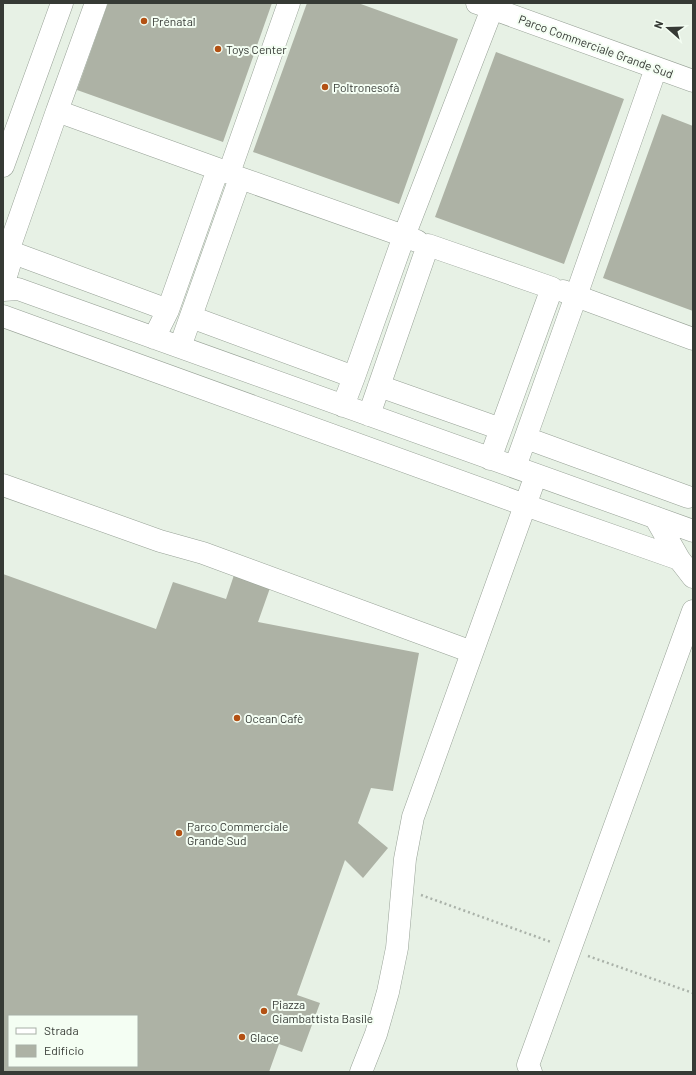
<svg xmlns="http://www.w3.org/2000/svg" width="696" height="1075" viewBox="0 0 696 1075" font-family="Barlow,sans-serif">
<style>
.building{fill:#adb2a5;fill-rule:evenodd}
.lines{fill:none;stroke-linecap:round;stroke-linejoin:round}
.minor-casing{stroke:#98a297;stroke-width:23}
.path{stroke:#aab2a9;stroke-width:2.5;stroke-dasharray:2 3;stroke-linecap:butt}
.minor{stroke:#fff;stroke-width:22}
.poi-dot{fill:#b35114;stroke:#f4fef3;stroke-width:1.5}
.labels{text-anchor:middle;dominant-baseline:central;stroke-width:4;stroke-linejoin:round;paint-order:stroke}
.poi-label{font-size:12px;fill:#363a35;stroke:#f4fef3;text-anchor:start}
.street-label{font-size:12px;fill:#363a35;stroke:#f4fef3}
</style>
<rect width="100%" height="100%" fill="#e7f1e5"/>
<path class="building" d="M108 3H272L223 142 77 90Z
M307 3H358L458 39 399 204 253 152Z
M496 52 624 99 564 264 435 217Z
M662 114 693 126V311L603 278Z
M3 574 156 629 173 582 226 599 234 575 270 588 258 622 419 653 393 791 371 788 358 823 388 848 363 878 345 860 297 995 320 1003 302 1052 279 1044 269 1072H3ZM9 1016H137V1066H9Z"/>
<g class="lines">
<defs>
<path id="minor" d="M477 3 693 81
M57 111 96 3
M3 166 62 3
M229 173 289 3
M417 241 404 236 492 9
M6 276 13 253
M3 290 18 289 693 531
M563 291 576 296 656 68
M3 316 525 505 679 559
M191 317 354 377
M154 338 168 310 218 169 57 111 8 251 168 310
M180 347 240 178 404 236 354 377 343 406
M379 386 501 429
M369 415 428 245 552 288 490 459
M526 438 688 497
M515 467 576 296 693 339
M3 485 160 541 203 553 472 652
M655 517 679 559 693 577
M361 1072 376 1034 388 992 397 948 405 859 413 817 536 475
M531 1072 528 1065 693 611"/>
</defs>
<use href="#minor" class="minor-casing"/>
<path class="path" d="M421 895 551 942
M588 956 693 993"/>
<use href="#minor" class="minor"/>
</g>
<g class="poi-dot">
<circle cx="144" cy="21" r="4"/>
<circle cx="218" cy="49" r="4"/>
<circle cx="325" cy="87" r="4"/>
<circle cx="237" cy="718" r="4"/>
<circle cx="179" cy="833" r="4"/>
<circle cx="264" cy="1011" r="4"/>
<circle cx="242" cy="1037" r="4"/>
</g>
<g class="labels">
<g class="poi-label">
<text x="152" y="21">Prénatal</text>
<text x="226" y="49">Toys Center</text>
<text x="333" y="87">Poltronesofà</text>
<text x="245" y="718">Ocean Cafè</text>
<text x="187" y="826">Parco Commerciale<tspan x="187" dy="14">Grande Sud</tspan></text>
<text x="272" y="1004">Piazza<tspan x="272" dy="14">Giambattista Basile</tspan></text>
<text x="250" y="1037">Glace</text>
</g>
<g class="street-label">
<text transform="translate(596 46) rotate(20)">Parco Commerciale Grande Sud</text>
</g>
</g>
<rect width="696" height="1075" fill="none" stroke="#363a35" stroke-width="8"/>
<rect x="8" y="1015" width="130" height="52" fill="#f4fef3" stroke="#a8b0a7"/>
<rect x="16" y="1028" width="20" height="6" fill="#ffffff" stroke="#a8b0a7"/>
<text x="44" y="1035" font-size="12" fill="#363a35">Strada</text>
<rect x="16" y="1045" width="20" height="12" fill="#adb2a5" stroke="#a8b0a7"/>
<text x="44" y="1055" font-size="12" fill="#363a35">Edificio</text>
<g transform="translate(668 28) rotate(290)" stroke="#f4fef3" stroke-width="3" paint-order="stroke">
<path d="M0-3L7 15L0 10L-7 15Z" fill="#363a35"/>
<text y="-6" font-size="11" font-weight="bold" text-anchor="middle" fill="#363a35">N</text>
</g>
</svg>
